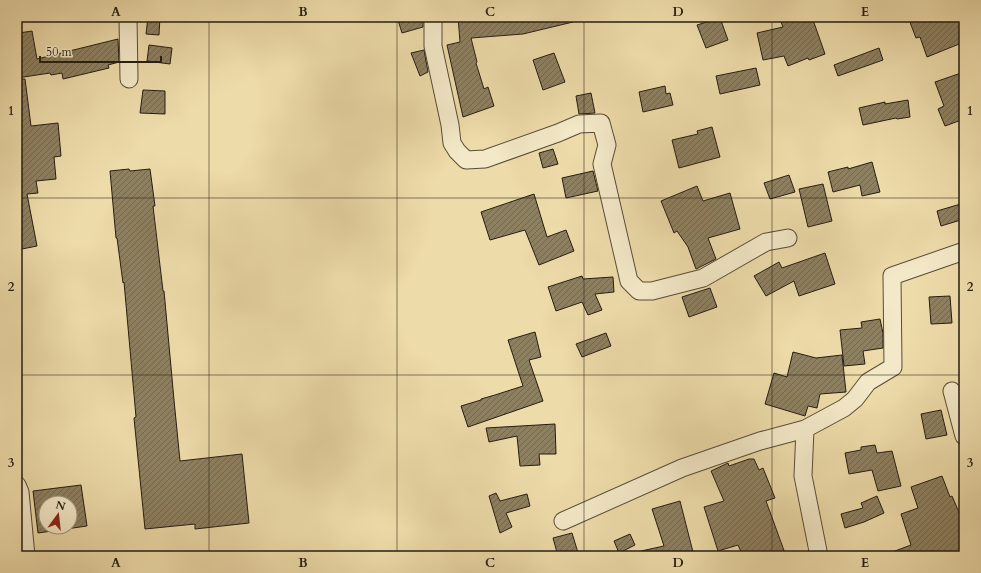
<svg xmlns="http://www.w3.org/2000/svg" width="981" height="573" viewBox="0 0 981 573" font-family="Cardo,serif">
<style>
.building{fill:url(#building-hatch);stroke:#251d13;fill-rule:evenodd}
.lines{fill:none;stroke-linecap:round;stroke-linejoin:round}
.minor-casing{stroke:#574c38;stroke-width:19}
.minor{stroke:#f3e8c7;stroke-width:17}
.grid{fill:none;stroke:#251d13;stroke-width:1;stroke-opacity:0.55}
.neatline{fill:none;stroke:#251d13;stroke-width:1.5}
.grid-label{font-size:13px;text-anchor:middle;font-weight:bold;fill:#251d13}
</style>
<defs>
<pattern id="building-hatch" width="6" height="6" patternUnits="userSpaceOnUse"><rect width="6" height="6" fill="#8d8061"/><path d="M-1 1l2-2M0 6l6-6M5 7l2-2" fill="none" stroke="#73684f"/></pattern>
</defs>
<rect width="100%" height="100%" fill="#eddba9"/>
<filter id="stains"><feTurbulence type="fractalNoise" baseFrequency=".005" numOctaves="4"/><feColorMatrix values="0 0 0 0 .2 0 0 0 0 .09 0 0 0 0 .02 0 0 0 .5 -.17"/></filter>
<radialGradient id="worn" r=".72"><stop offset=".6" stop-color="#630" stop-opacity="0"/><stop offset="1" stop-color="#630" stop-opacity=".3"/></radialGradient>
<path class="building" d="M148 17H160L159 35 146 34Z
M397 17H423V27L402 33Z
M458 17H572L573 22 523 34 471 38 477 62 476 63 484 89 488 87 494 106 463 117 447 45 460 42Z
M779 17H812L825 54 809 60 808 58 788 66 784 56 763 60 757 33 783 27Z
M908 17H964V42L927 57 920 37 916 38Z
M720 18 728 40 706 48 697 25Z
M32 31 37 59 118 39 119 62 108 65 109 68 63 79 62 73 51 75 50 73 17 78V40H20L19 33Z
M149 45 172 48 170 64 147 61Z
M879 48 883 60 838 76 834 65Z
M424 50 428 72 420 76 411 53Z
M554 53 565 82 543 90 533 60Z
M756 68 760 85 720 94 716 76Z
M964 72V119L945 126 938 109 944 106 935 82Z
M17 79H25L31 126 58 123 61 156 54 157 56 179 36 181 38 193 27 194 37 246 17 250Z
M665 86 666 94 670 93 673 105 643 112 639 92Z
M143 90 165 91V114L140 113Z
M591 93 595 113 579 114 576 96Z
M908 100 910 117 897 119 896 118 863 125 859 108 885 102V104Z
M712 127 720 157 679 168 672 140 698 134 697 131Z
M553 149 558 164 543 168 539 153Z
M872 162 880 192 862 196 860 185 833 192 828 172 848 167V169Z
M129 169 130 171 150 169 155 206H153L163 291H164L174 400 180 461 242 454 249 523 195 529V524L145 529 134 418 136 417 124 282 123 283 117 238H116L110 171Z
M593 171 598 191 566 198 562 178Z
M789 175 795 192 770 199 764 183Z
M823 184 832 221 808 227 799 189Z
M697 186 703 201 730 193 740 229 708 238 716 259 696 269 688 247 677 231 674 233 661 201Z
M534 194 547 237 566 230 574 251 539 265 525 230 490 240 481 212Z
M964 203V219L941 226 937 211Z
M825 253 835 284 799 296 794 281 766 296 754 276 779 262 782 268Z
M582 276 583 279 613 277 614 292 595 294 602 310 588 315 582 302 556 311 548 287Z
M710 288 717 307 689 317 682 297Z
M950 296 952 323 931 324 929 297Z
M880 319 883 333V348L863 351 865 364 844 366 840 330 862 328 861 322Z
M535 332 541 357 529 360 543 401 468 427 461 406 481 400V399L495 395 523 386 508 340Z
M606 333 611 346 582 357 576 344Z
M793 352 816 358 842 355 846 392 820 394 817 408 808 406 805 416 765 404 774 373 787 377Z
M941 410 947 435 926 439 921 414Z
M555 424 556 454H539L540 465 520 466 517 436 489 442 486 428Z
M875 445 877 453 892 451 901 486 878 491 872 470 849 474 845 453 861 450V447Z
M749 459H754L759 470 763 468 775 498 766 501 786 556H743L738 545 718 551 704 507 724 501 711 471 728 463 729 466Z
M942 476 950 497 952 496 961 517 959 518 964 531V556H887V554L911 545 901 514 918 508 911 487Z
M81 485 87 526 38 533 33 491ZM46 503H70V527H46Z
M496 493 500 501 527 494 530 506 506 513 512 527 500 533 489 496Z
M877 496 884 513 864 522 845 528 841 514 863 508 861 503Z
M680 501 693 552 677 556H642L641 551 664 546 652 509Z
M572 533 579 556H558L553 538Z
M630 534 635 545 619 553 614 541Z"/>
<g class="lines">
<defs>
<path id="minor" d="M128 17 129 79
M433 17V46L450 125 452 143 457 151 466 160 485 159 558 133 579 124 601 123 607 145 602 164 629 281 639 291H652L703 278 766 242 788 238
M952 391 964 436
M17 485 20 492 26 556
M563 521 682 468 760 441 805 429
M819 556 803 476 805 429 844 408 855 399 868 382 893 367 892 276 964 251"/>
</defs>
<use href="#minor" class="minor-casing"/>
<use href="#minor" class="minor"/>
</g>
<path class="grid" d="M209 17V556M397 17V556M584 17V556M772 17V556M17 198H964M17 375H964"/>
<rect width="981" height="573" fill="none" stroke="#eddba9" stroke-width="44"/>
<g transform="translate(58 515) rotate(15)"><circle r="19" fill="#f3e8c7" stroke="#a1977f"/>
<path d="M0-3L7 15L0 10L-7 15Z" fill="#8f2418"/>
<text y="-6" font-size="11" font-weight="bold" text-anchor="middle" fill="#251d13">N</text>
</g>
<path d="M40 56v6h121v-6" fill="none" stroke="#251d13" stroke-width="2"/>
<text x="46" y="56" font-size="12" fill="#251d13" stroke="#f3e8c7" stroke-width="3" paint-order="stroke">50 m</text>
<rect x="22" y="22" width="937" height="529" class="neatline"/>
<g class="grid-label">
<text x="116" y="16">A</text>
<text x="303" y="16">B</text>
<text x="490" y="16">C</text>
<text x="678" y="16">D</text>
<text x="865" y="16">E</text>
<text x="11" y="115">1</text>
<text x="970" y="115">1</text>
<text x="11" y="291">2</text>
<text x="970" y="291">2</text>
<text x="11" y="467">3</text>
<text x="970" y="467">3</text>
<text x="116" y="567">A</text>
<text x="303" y="567">B</text>
<text x="490" y="567">C</text>
<text x="678" y="567">D</text>
<text x="865" y="567">E</text>
</g>
<rect width="100%" height="100%" filter="url(#stains)"/>
<rect width="100%" height="100%" fill="url(#worn)"/>
</svg>
